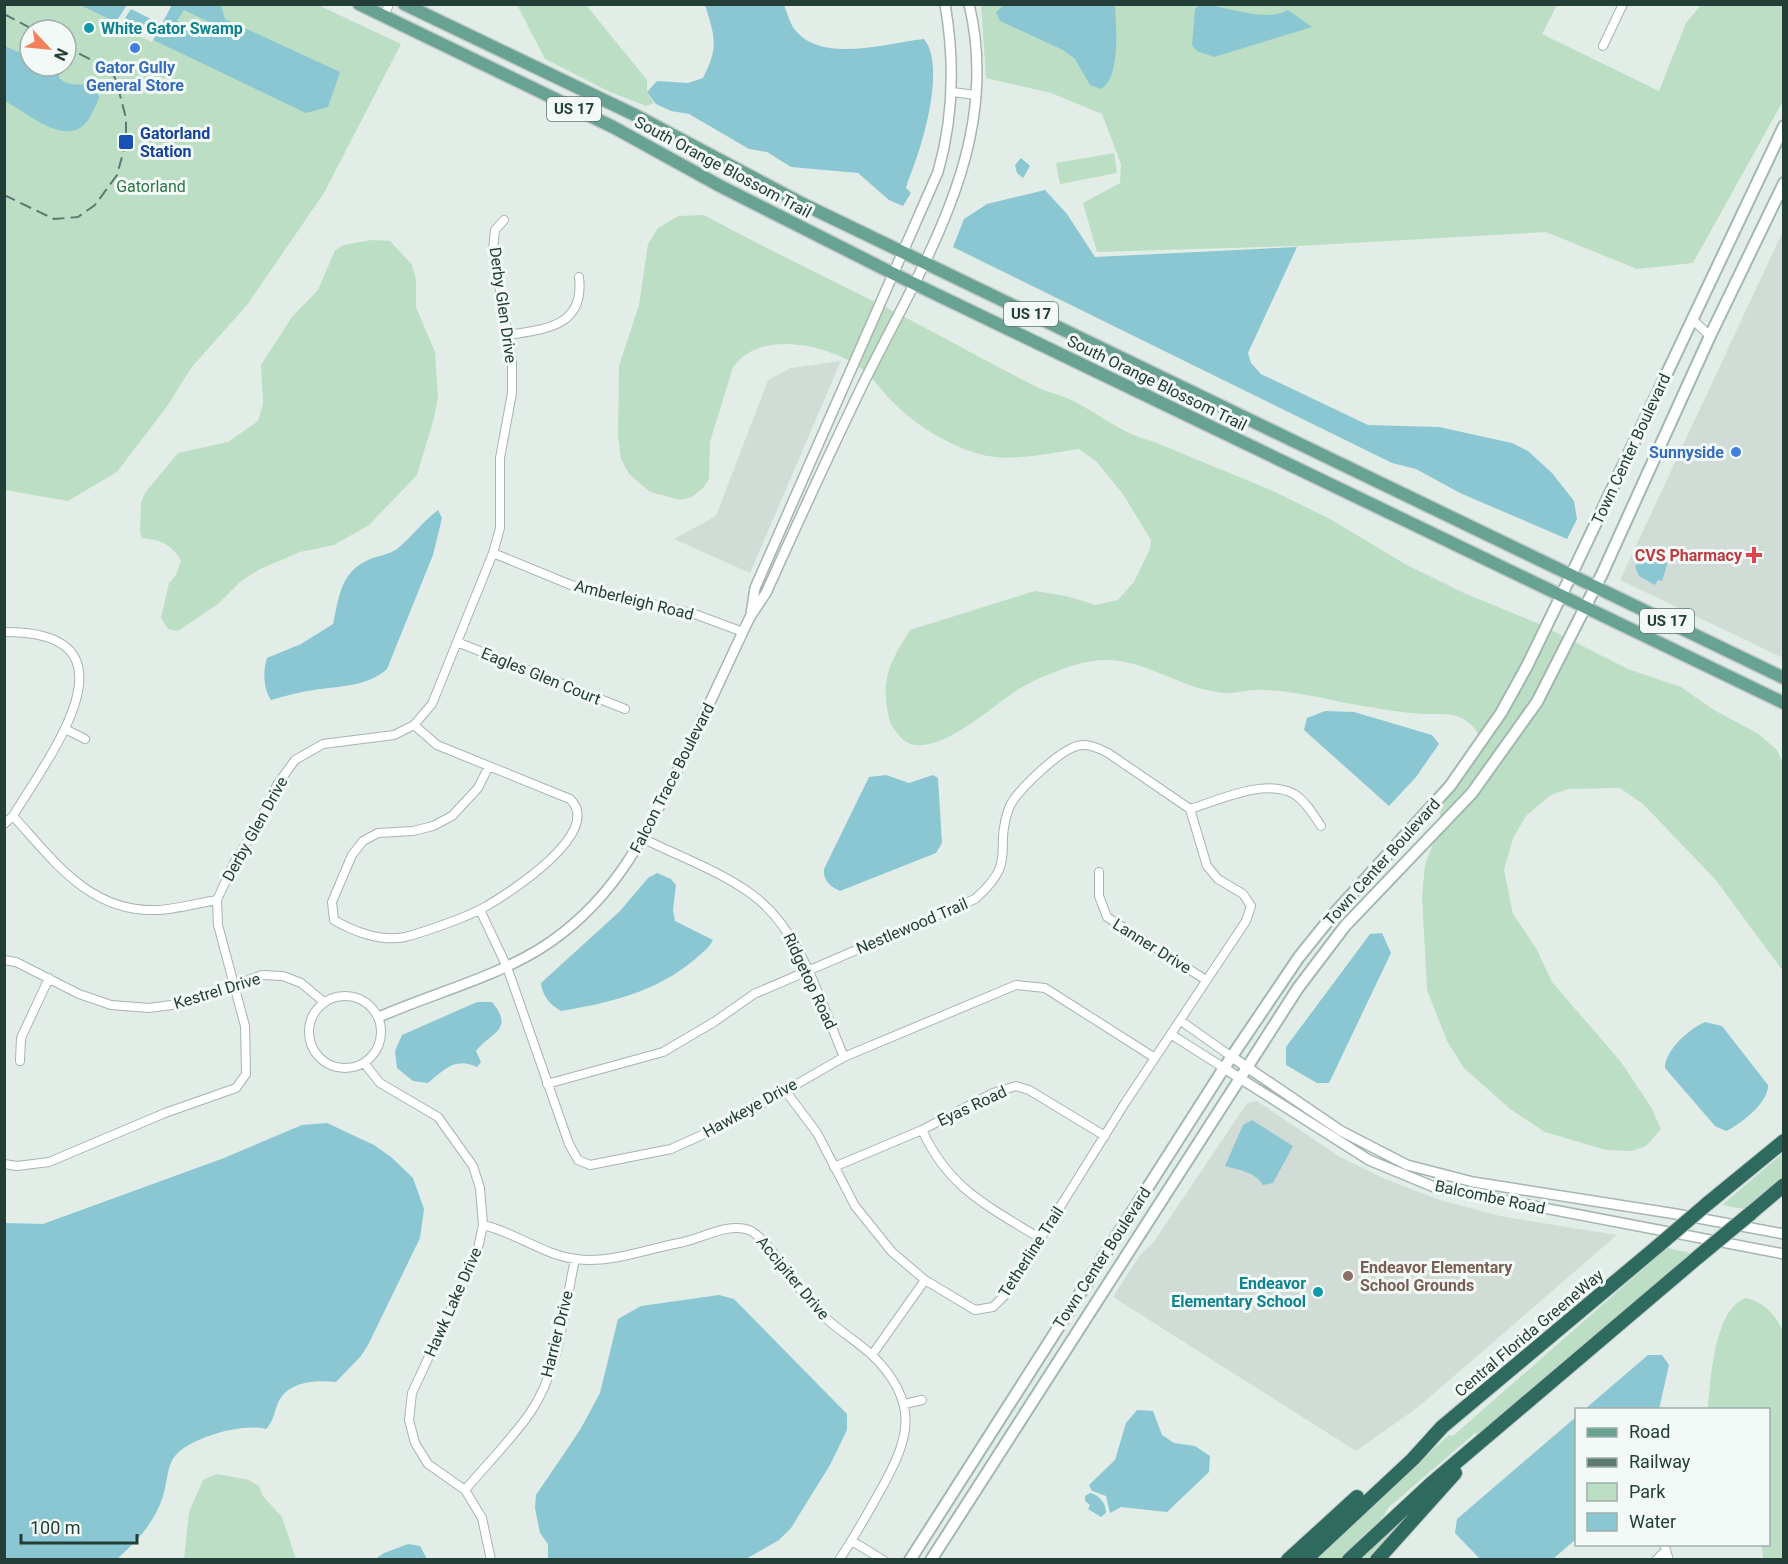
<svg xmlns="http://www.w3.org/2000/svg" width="1788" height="1564" viewBox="0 0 1788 1564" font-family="Roboto,sans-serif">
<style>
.built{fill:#d1dcd7}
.green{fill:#bbdec5;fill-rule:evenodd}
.water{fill:#8ac7d2;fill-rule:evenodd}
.pier{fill:#e3ede8;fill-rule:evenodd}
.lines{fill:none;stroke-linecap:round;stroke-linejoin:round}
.minor-casing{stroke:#a5b5af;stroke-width:10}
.tertiary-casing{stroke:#a5b5af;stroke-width:12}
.secondary-casing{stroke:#a1b8b0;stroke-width:14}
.primary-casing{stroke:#c1c9c7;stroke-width:15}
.motorway-casing{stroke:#c1c9c7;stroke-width:16}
.minor{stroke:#fff;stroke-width:8}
.tertiary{stroke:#fff;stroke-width:9}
.secondary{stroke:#fff;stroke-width:10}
.primary{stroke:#67a293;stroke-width:12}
.motorway{stroke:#2e6a5e;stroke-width:14}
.rail{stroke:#5d7972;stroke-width:2;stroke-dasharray:12 6;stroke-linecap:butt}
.motorway-bridge-casing{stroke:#c1c9c7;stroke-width:16;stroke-linecap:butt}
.motorway-bridge{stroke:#2e6a5e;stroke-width:14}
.culture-dot{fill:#0f9aa8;stroke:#f3f9f6;stroke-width:2}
.shop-dot{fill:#3f7fe0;stroke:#f3f9f6;stroke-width:2}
.transit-dot{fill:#1a4fb4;stroke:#f3f9f6;stroke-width:2}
.health-dot{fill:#e0444e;stroke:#f3f9f6;stroke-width:2}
.education-dot{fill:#8d6e63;stroke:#f3f9f6;stroke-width:2}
.labels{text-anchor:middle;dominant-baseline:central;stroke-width:6;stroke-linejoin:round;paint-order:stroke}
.shield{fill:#f3f9f6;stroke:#617670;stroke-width:1.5}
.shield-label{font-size:15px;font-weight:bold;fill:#223e36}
.culture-label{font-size:16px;font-weight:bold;fill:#0d838f;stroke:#f3f9f6;text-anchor:start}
.shop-label{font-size:16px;font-weight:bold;fill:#366cbe;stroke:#f3f9f6}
.transit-label{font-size:16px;font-weight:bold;fill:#164399;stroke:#f3f9f6;text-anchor:start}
.street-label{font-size:16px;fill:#223e36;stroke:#f3f9f6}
.park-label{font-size:16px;fill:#2c7548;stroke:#f3f9f6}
.health-label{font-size:16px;font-weight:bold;fill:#be3a42;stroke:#f3f9f6;text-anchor:end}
.education-label{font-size:16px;font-weight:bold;fill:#785e54;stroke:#f3f9f6;text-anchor:start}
</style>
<rect width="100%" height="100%" fill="#e3ede8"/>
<path class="built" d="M1783 231V658L1620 580Z
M841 361 750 573 674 539 716 516 768 380 791 368Z
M1257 1101 1340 1157 1385 1179 1440 1200 1500 1216 1617 1235 1417 1408 1356 1451 1113 1297 1140 1255 1153 1243 1247 1103Z"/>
<path class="green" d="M4 5H318L401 44 324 193 247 305 191 368 168 405 117 472 68 501 5 490ZM30 30H66V66H30Z
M517 5H586L647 80V92L654 103 646 106 610 92 545 59Z
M981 5H1557L1542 34 1659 91 1686 23 1701 5H1783V101L1693 263 1637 269 1546 232 1299 246 1097 252 1083 203 1120 183 1121 164 1102 114 1051 93 986 78Z
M1114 153 1117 173 1060 184 1056 163Z
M704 215C764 248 826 277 887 308 938 334 987 362 1037 387 1047 392 1057 394 1067 398 1096 411 1121 434 1152 441L1273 491 1330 519 1405 564 1464 593 1537 623 1628 669 1681 687 1714 710 1757 733 1777 750 1783 763V971L1715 879 1643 804 1620 788 1568 789 1551 795 1526 816 1513 838 1504 870 1513 914 1536 948 1552 982 1621 1062 1651 1107 1661 1129 1646 1146 1632 1151 1606 1150 1545 1132 1510 1109 1464 1068 1447 1041 1427 990 1422 897 1425 865 1439 828 1441 805 1476 748 1480 736C1461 706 1441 717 1412 713 1395 712 1379 708 1362 706 1330 700 1296 691 1264 690 1250 689 1236 694 1223 693 1175 688 1141 654 1093 661 1075 663 1040 677 1024 686 997 700 925 773 898 734 894 729 890 724 889 718 880 678 890 663 910 630L1035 591 1066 596 1096 605 1118 600 1134 582 1150 549 1151 540 1123 494 1096 461 1079 449C1048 453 1010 463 979 454 951 446 918 427 897 406 883 394 871 373 855 364 822 344 760 330 733 367L710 442 709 479 704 487 692 497 681 500 650 492 629 474 621 459 618 436 619 366 639 305 648 244 658 228 678 216Z
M371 240 390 241 412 265 416 280V307L435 352 438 396 434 418 417 475 369 525 334 545 300 552 260 569 240 582 218 604 178 631 168 629 161 618 169 583 176 575 181 560C171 544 161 540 142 538L140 532 141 503 145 493 178 453 228 442 258 421 263 404 261 365 292 317 318 290 335 250 344 245Z
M1783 1153V1176L1744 1209 1722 1205Z
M1667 1248 1691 1253 1479 1435 1475 1433 1389 1507 1378 1524 1341 1559 1312 1560 1449 1435 1453 1436Z
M1746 1298C1764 1302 1776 1315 1783 1332V1559H1763L1762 1545 1768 1544V1410H1709L1708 1407C1711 1378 1714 1309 1746 1298Z
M217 1474 249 1480 259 1486 262 1495 282 1517 296 1559H184L189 1512 203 1480Z
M1395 1526 1398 1529 1368 1559 1361 1560Z"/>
<path class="water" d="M1005 4 1115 5C1116 24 1121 78 1101 89L1090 85 1075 59 1063 50 1000 21 996 12Z
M80 5H221L225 19 340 72 328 107 306 113ZM184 10 211 23 208 35 177 21Z
M705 5H784C787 12 790 24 795 30 823 64 886 43 924 39 947 67 921 151 908 181L906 188 911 193 903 206 889 200 858 173 791 167 767 152 749 149 689 114 671 111 656 104 647 92 657 81 688 83 703 78C719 47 715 37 705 5Z
M1199 5C1226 4 1263 24 1288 10L1312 27 1214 57 1197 51 1192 45 1195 9Z
M4 46 21 53 30 54V66H58L59 78C67 85 78 86 87 83L99 96C98 104 93 110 90 117 70 152 28 113 5 101Z
M1021 158 1030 166 1023 178 1017 173 1015 165Z
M1045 190 1067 214 1095 257 1297 247 1248 353 1251 363 1261 374 1368 425 1439 427 1512 443 1528 451 1552 473 1574 501 1577 519 1567 539 1460 493 1416 469 1392 463 953 247 964 219 987 204Z
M438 510 442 518 433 555 387 669C367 687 339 686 314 690 300 692 285 696 271 700 263 688 263 671 267 658L301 644 333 624C339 598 340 574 366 561 376 556 388 555 397 549 412 537 422 522 438 510Z
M1647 547 1665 555 1667 565 1662 581 1658 580 1655 585 1639 576 1635 567Z
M1325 711 1354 712 1432 735 1439 744 1416 777 1389 806 1304 730 1307 718Z
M886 775 909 783 933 775 938 778 942 843 936 853 840 891C830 886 823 881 824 869L869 777Z
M657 873 671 879 676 885 673 910 675 921 713 940C709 948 702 953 694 960 656 992 609 1003 561 1011 550 1005 542 995 541 983L620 911 648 878Z
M1382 933 1391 953 1329 1083H1317L1286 1065V1047L1370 934Z
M477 1002H492C515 1030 491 1032 476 1051L481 1062 477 1067C455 1057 445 1069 428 1083L413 1081 397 1068 395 1051 402 1035Z
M1705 1022 1722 1026 1768 1085C1769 1102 1741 1124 1726 1131L1715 1126 1665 1068C1665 1050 1689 1029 1705 1022Z
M1252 1120 1293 1146 1273 1183 1263 1185C1255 1172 1239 1170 1225 1166L1243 1125Z
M327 1123 374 1145 391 1157 413 1178 424 1209 420 1238 368 1345 361 1356 336 1382C317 1380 291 1381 280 1399 274 1409 275 1420 266 1429 243 1423 191 1437 175 1456 167 1465 167 1484 163 1496 155 1522 137 1541 117 1559H5V1223L43 1224 224 1158 302 1125Z
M719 1295 734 1299 847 1414V1430L830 1465 791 1528 779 1540 746 1559H548V1544L540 1533 535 1508 536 1495 580 1430 600 1393 618 1319 641 1306Z
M1648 1355H1662L1669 1365 1659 1409H1585Z
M1137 1410 1153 1411 1162 1435 1174 1443 1195 1446 1210 1456 1209 1472 1167 1512 1121 1507 1110 1513 1106 1496 1092 1491 1089 1485 1115 1460 1126 1423Z
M1576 1417V1539L1553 1559H1480L1455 1533 1457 1519Z
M1090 1493C1100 1495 1106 1504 1106 1513L1101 1517 1088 1509 1090 1505 1085 1501V1496Z
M408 1544 420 1546 427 1559H375L384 1553Z"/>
<path class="pier" d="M127 5H172L152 42 122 28 123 25 116 22ZM131 9 157 22 150 38 146 30 142 34 137 32 140 22 135 30 131 28V21L125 18Z"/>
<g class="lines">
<defs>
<path id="minor" d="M384 17 389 4
M1603 46 1623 4
M952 92 976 95
M1692 319 1710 336
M508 335C545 329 585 327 579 277
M493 553 571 585 692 613 743 632
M4 632C147 631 49 756 13 816L4 824
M457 642 625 709
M414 725 437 745 570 799C605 832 508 894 483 908 465 918 424 932 405 937 382 942 354 932 334 920L332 902 352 855 363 841 378 833 413 831 433 826 452 816 478 788 489 766
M65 729 85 739
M1190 809C1220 800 1264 778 1294 794 1306 801 1314 816 1321 826
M13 816C54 861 90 913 158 910 177 909 198 903 217 900
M644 839C678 856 718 870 750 893 801 929 820 1001 844 1057
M1099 872V896L1107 917 1206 980
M480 910 507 967 569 1144 578 1160 590 1165 671 1149 731 1122 844 1057 1016 985 1045 988 1155 1058
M4 960 16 962 79 994 111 1005 149 1008 186 1003 262 975 283 976 301 983 324 1002
M309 1032a36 36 0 1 1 72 0a36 36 0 1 1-72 0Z
M1181 1021 1232 1057
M1172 1035 1224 1068
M20 1061 21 1038 49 978
M364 1063 380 1083 438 1117 473 1166 480 1188 483 1225 477 1253 412 1393 409 1420 415 1443 428 1464 465 1490 482 1518 491 1560
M547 1084 663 1052 714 1022 754 994 975 899C1019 860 993 852 1009 808 1016 791 1059 751 1077 746 1088 743 1098 748 1108 753L1190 809 1207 866 1218 879 1243 894 1251 906 1246 921 1125 1103 1005 1295 993 1307 975 1310 925 1280 892 1252 855 1206 817 1133 784 1089
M922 1130C949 1189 988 1206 1041 1239
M4 1164 17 1166 49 1162 165 1113 236 1088 246 1074 245 1026 218 925 217 900 234 863 259 823 277 785 295 760 323 744 394 735 414 725 432 704 493 553 500 528V458L512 393V361L493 249 495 230 504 220
M834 1167 922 1130 993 1093 1016 1086 1029 1090 1105 1136
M483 1225C515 1232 543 1255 576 1259 609 1264 647 1249 679 1243 701 1239 728 1222 749 1230 767 1237 797 1288 813 1306 830 1325 853 1338 872 1355 922 1404 909 1440 879 1493 866 1516 854 1538 839 1560
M872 1355 925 1280
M904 1404 922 1400
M465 1490C486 1465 511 1440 530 1413 560 1369 564 1310 575 1259
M852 1541 883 1560
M1664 1544 1669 1560
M1656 1560 1666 1550"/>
<path id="tertiary" d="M751 614 755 588 938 172C954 116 955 62 945 4
M379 1017C431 994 490 979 538 950 610 906 643 841 678 769 703 719 726 667 750 617L766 593C798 522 830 452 864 382 923 263 1003 144 969 4
M1232 1057 1341 1131 1407 1165 1473 1182 1676 1214 1784 1234
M1224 1068 1369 1160 1434 1187 1784 1254"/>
<path id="secondary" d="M910 1560 1224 1068 1299 957 1332 916 1450 786 1501 713 1527 666 1577 563 1784 126
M931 1560 1298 988 1345 926 1472 793 1537 702 1602 574 1710 336 1784 183"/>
<path id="primary" d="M359 4 613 127 720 186 892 273 1784 703
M404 4 637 116 801 203 1784 678"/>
<path id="motorway" d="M1707 1204 1784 1141
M1751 1213 1784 1185
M1288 1560 1357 1497
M1305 1560 1413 1459 1442 1427 1658 1246
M1349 1560 1433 1482 1698 1257
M1377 1560 1455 1473"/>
</defs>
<use href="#minor" class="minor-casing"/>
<use href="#tertiary" class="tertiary-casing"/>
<use href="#secondary" class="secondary-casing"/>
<use href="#primary" class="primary-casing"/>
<use href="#motorway" class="motorway-casing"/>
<use href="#minor" class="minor"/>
<use href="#tertiary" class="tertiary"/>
<use href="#secondary" class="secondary"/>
<use href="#primary" class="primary"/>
<use href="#motorway" class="motorway"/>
<path class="rail" d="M4 14 34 30
M4 195 54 219 78 217 95 205 117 175 126 142V118L116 80 111 70 66 47"/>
<defs>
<path id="motorway-bridge" d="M1658 1246 1707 1204
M1698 1257 1751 1213"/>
</defs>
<use href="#motorway-bridge" class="motorway-bridge-casing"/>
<use href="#motorway-bridge" class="motorway-bridge"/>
</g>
<g class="culture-dot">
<circle cx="89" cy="28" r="6"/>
<circle cx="1318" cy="1292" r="6"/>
</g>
<g class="shop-dot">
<circle cx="135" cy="48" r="6"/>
<circle cx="1736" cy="452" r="6"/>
</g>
<rect class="transit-dot" x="118" y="134" width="16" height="16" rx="3"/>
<path class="health-dot" d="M1751 546h6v6h6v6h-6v6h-6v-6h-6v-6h6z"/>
<circle class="education-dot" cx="1348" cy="1276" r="6"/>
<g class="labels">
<g class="shield">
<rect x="547" y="97" width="54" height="24" rx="4.5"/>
<rect x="1004" y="302" width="54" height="24" rx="4.5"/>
<rect x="1640" y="609" width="54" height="24" rx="4.5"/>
</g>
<g class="shield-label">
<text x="574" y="109">US 17</text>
<text x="1031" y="314">US 17</text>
<text x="1667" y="621">US 17</text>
</g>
<g class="culture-label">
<text x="101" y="28">White Gator Swamp</text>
<text x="1306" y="1283" text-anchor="end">Endeavor<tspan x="1306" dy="18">Elementary School</tspan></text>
</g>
<g class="shop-label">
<text x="135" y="67">Gator Gully<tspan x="135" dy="18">General Store</tspan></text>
<text x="1724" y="452" text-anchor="end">Sunnyside</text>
</g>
<g class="transit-label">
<text x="140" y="133">Gatorland<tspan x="140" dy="18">Station</tspan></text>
</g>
<g class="street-label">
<text transform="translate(723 167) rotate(28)">South Orange Blossom Trail</text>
<text transform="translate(503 305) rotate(82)">Derby Glen Drive</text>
<text transform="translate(1157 383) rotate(26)">South Orange Blossom Trail</text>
<text transform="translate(1631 449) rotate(-65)">Town Center Boulevard</text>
<text transform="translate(634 600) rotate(14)">Amberleigh Road</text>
<text transform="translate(541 676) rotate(22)">Eagles Glen Court</text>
<text transform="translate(672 778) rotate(-63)">Falcon Trace Boulevard</text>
<text transform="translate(255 829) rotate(-61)">Derby Glen Drive</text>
<text transform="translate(1382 862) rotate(-48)">Town Center Boulevard</text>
<text transform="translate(912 926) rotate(-23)">Nestlewood Trail</text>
<text transform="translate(1152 946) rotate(32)">Lanner Drive</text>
<text transform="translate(810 981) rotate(65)">Ridgetop Road</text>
<text transform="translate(217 991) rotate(-17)">Kestrel Drive</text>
<text transform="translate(972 1106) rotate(-25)">Eyas Road</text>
<text transform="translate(750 1108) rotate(-29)">Hawkeye Drive</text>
<text transform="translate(1490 1197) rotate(12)">Balcombe Road</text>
<text transform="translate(1031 1252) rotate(-57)">Tetherline Trail</text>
<text transform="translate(1102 1258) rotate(-57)">Town Center Boulevard</text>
<text transform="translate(793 1278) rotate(50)">Accipiter Drive</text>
<text transform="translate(453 1302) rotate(-66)">Hawk Lake Drive</text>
<text transform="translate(1529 1333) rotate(-40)">Central Florida GreeneWay</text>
<text transform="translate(557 1334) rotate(-76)">Harrier Drive</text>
</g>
<g class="park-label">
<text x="151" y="186">Gatorland</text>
</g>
<g class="health-label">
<text x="1742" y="555">CVS Pharmacy</text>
</g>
<g class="education-label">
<text x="1360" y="1267">Endeavor Elementary<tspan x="1360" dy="18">School Grounds</tspan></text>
</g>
</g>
<rect width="1788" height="1564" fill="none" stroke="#223e36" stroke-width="12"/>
<rect x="1575" y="1408" width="195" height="138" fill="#f3f9f6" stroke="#9faea9" stroke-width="1.5"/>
<rect x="1587" y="1428" width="30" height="9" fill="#67a293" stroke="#9faea9" stroke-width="1.5"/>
<text x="1629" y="1438" font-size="18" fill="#223e36">Road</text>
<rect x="1587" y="1458" width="30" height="9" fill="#5d7972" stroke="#9faea9" stroke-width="1.5"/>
<text x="1629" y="1468" font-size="18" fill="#223e36">Railway</text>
<rect x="1587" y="1483" width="30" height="18" fill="#bbdec5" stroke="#9faea9" stroke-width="1.5"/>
<text x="1629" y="1498" font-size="18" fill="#223e36">Park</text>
<rect x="1587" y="1513" width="30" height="18" fill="#8ac7d2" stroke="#9faea9" stroke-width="1.5"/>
<text x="1629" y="1528" font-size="18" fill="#223e36">Water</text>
<g transform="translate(48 48) rotate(116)"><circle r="28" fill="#f3f9f6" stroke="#9faea9" stroke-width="1.5"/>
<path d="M0-4.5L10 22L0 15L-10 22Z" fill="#f2805b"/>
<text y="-9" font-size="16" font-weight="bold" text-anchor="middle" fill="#223e36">N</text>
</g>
<path d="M21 1534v9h116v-9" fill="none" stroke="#223e36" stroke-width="3"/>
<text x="30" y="1534" font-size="18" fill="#223e36" stroke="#f3f9f6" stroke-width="4.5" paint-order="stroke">100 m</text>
</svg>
